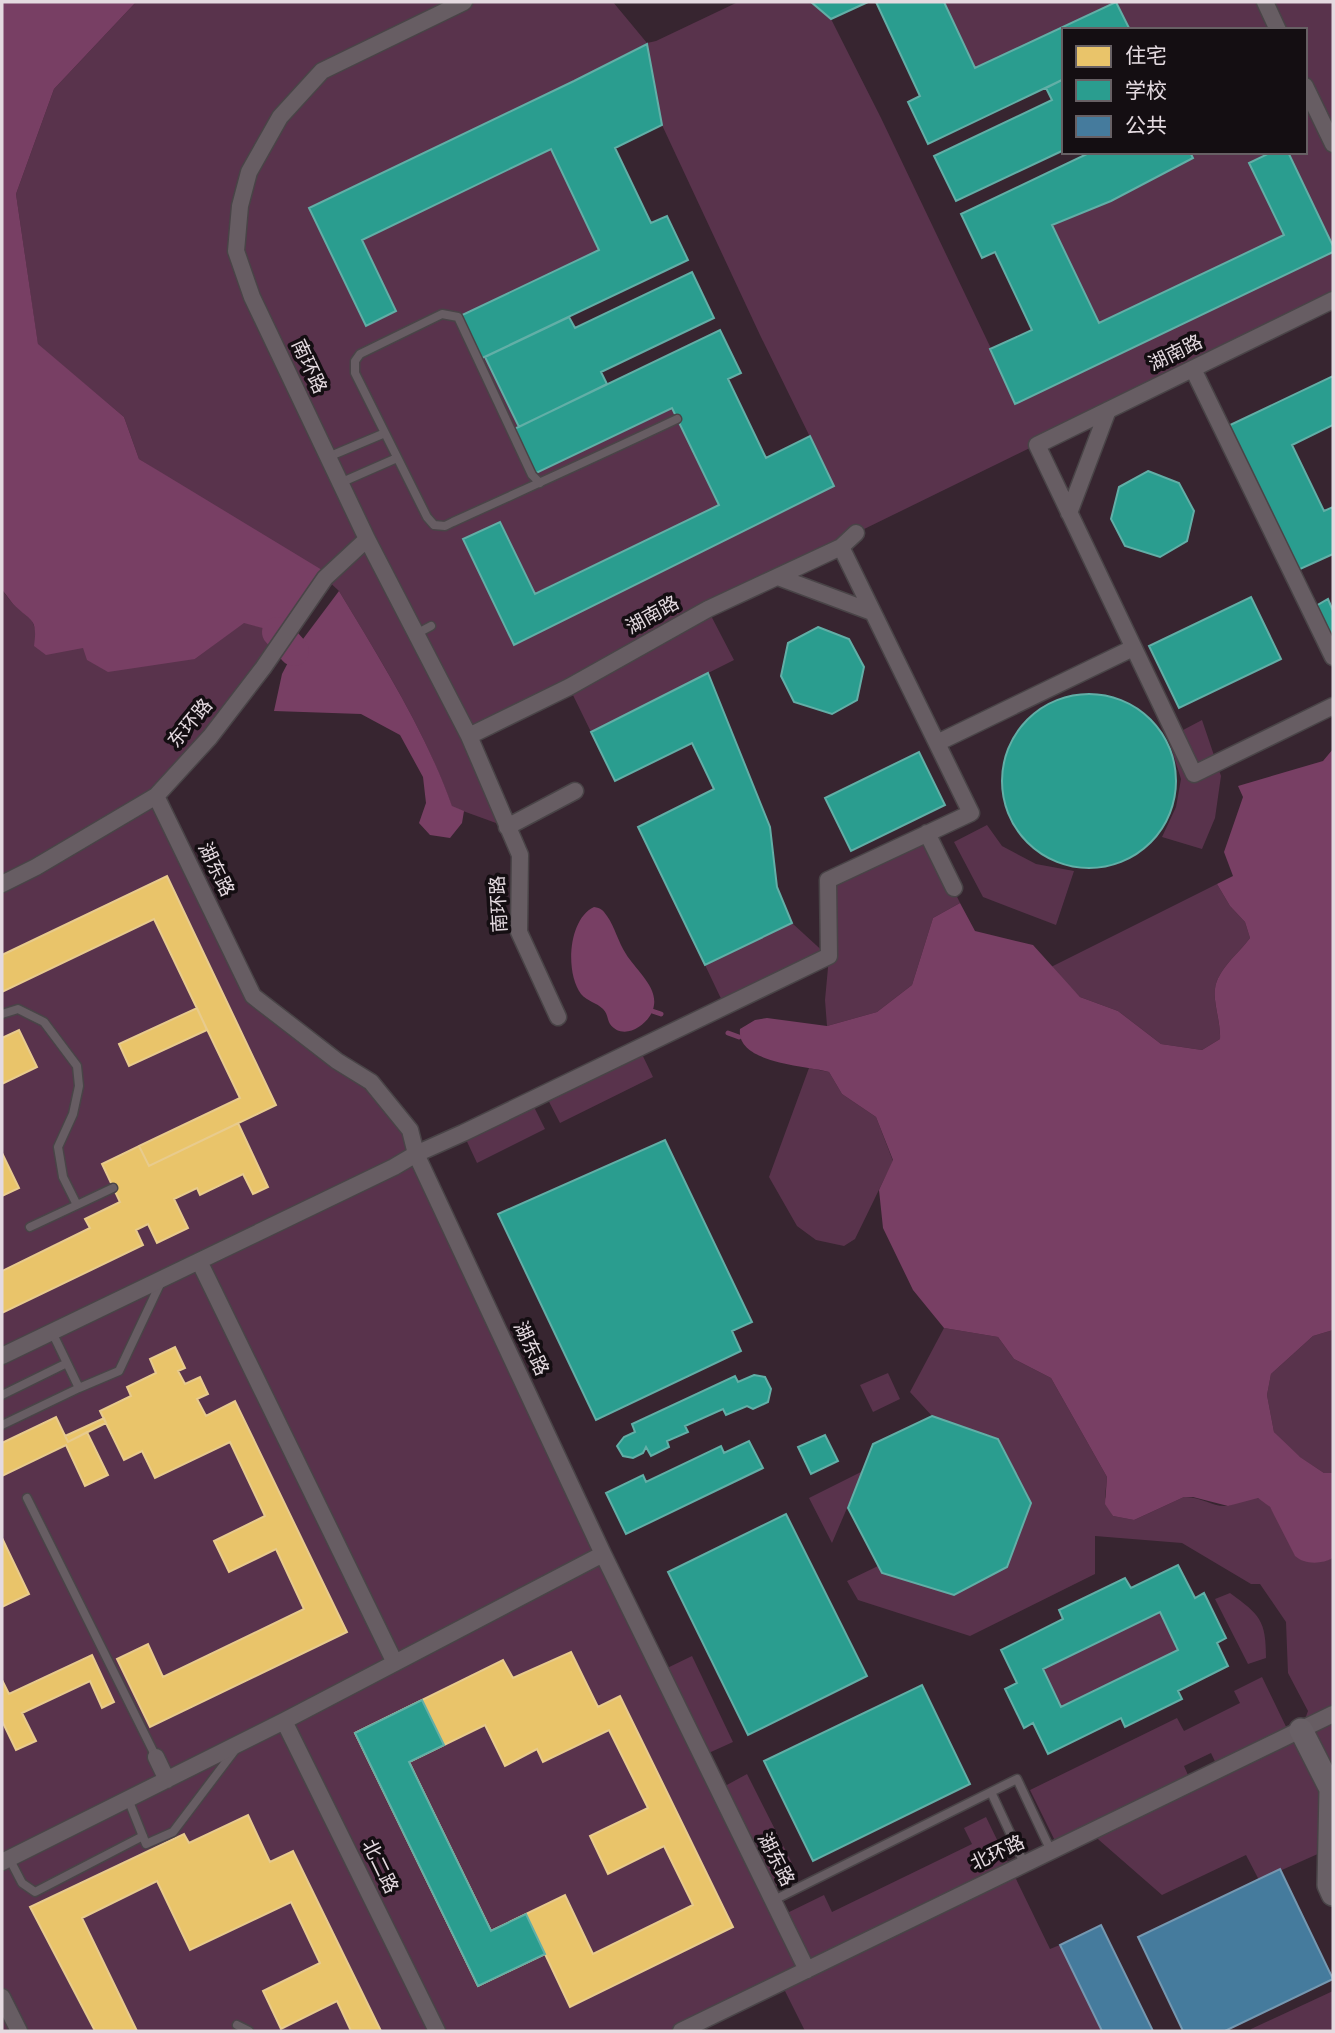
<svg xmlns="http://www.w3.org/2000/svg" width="1335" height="2033" viewBox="0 0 1335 2033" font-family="Overpass,'Noto Sans SC',sans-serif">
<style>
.built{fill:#372530;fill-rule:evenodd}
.green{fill:#59334c;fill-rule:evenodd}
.water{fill:#783f64}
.homes{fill:#e9c46a;stroke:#e8cb8d;stroke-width:2;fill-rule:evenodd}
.schools{fill:#2a9d8f;stroke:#62afa7;stroke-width:2;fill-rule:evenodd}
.public{fill:#457b9d;stroke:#7598b1;stroke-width:2}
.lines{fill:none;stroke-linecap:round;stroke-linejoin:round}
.stream{stroke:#783f64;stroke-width:5}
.river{stroke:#783f64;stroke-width:30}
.lane-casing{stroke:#494447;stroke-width:11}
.street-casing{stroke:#494447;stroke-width:19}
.secondary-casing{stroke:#494447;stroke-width:26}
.lane{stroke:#675d63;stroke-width:8}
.street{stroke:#675d63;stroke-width:16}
.secondary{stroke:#696066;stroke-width:23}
.labels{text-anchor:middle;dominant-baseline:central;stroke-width:7;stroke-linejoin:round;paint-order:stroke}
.street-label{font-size:19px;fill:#e4dae0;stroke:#140e12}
</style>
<rect width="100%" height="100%" fill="#2c262a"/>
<path class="built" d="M2 2H1333V2031H2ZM1064 30H1305V152H1064Z"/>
<path class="green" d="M136 2H613L647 43 656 41 738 2H811L831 19 881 118 1017 403 1333 252V300L856 533 708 610 734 660 591 732 569 687 469 736 507 827 452 807C425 730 381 661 339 591L325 578 139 459 124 417 38 345 16 194 54 89ZM646 44 662 125 760 335 834 486 514 645 464 539 500 522 535 593 719 505 672 408 511 431 519 427 485 357 458 318 599 250 551 149 362 240 574 81Z
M944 2H1333V246L1288 152H1305V30H1130L1116 2 975 68Z
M1190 152H1272L1249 163 1284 235 1099 323 1052 225 1111 201Z
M2 590 13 604 31 618 36 631 83 648 195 659 244 622 277 632 263 668 156 796 253 996 371 1082 410 1130 661 1671 692 1656 733 1742 702 1756 781 1916 824 1895 832 1912 972 1844 964 1828 986 1817 1050 1949 1067 1942 1110 2031H805L781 1983 681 2031H381L293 1851 270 1862 248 1815 189 1843 184 1834 30 1907 94 2031H2V1721L16 1750 35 1741 22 1713 90 1681 102 1707 114 1702 92 1655 9 1694 2 1680V1607L28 1594 2 1538V1476L66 1445 85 1486 108 1475 88 1432 68 1442 56 1417 2 1443ZM175 1347 185 1367 178 1371 185 1384 200 1377 208 1393 197 1399 206 1416 235 1401 347 1632 150 1727 117 1659 147 1644 163 1677 304 1609 276 1549 229 1572 214 1541 265 1516 230 1442 155 1478 142 1451 124 1460 131 1396 127 1386 156 1373 150 1359ZM570 1652 598 1707 620 1696 733 1926 571 2007 545 1954 478 1985 356 1733 503 1660 513 1678Z
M1202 720 1221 776 1215 818 1202 849 1162 837 1176 807 1181 779 1168 738Z
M987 825 1002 846 1036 864 1074 871 1056 925 983 897 954 842Z
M927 833 960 903 933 918 912 985 877 1012 827 1026 825 1000 829 957 725 1007 705 965 792 923 828 956V880Z
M1217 884 1230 906 1245 922 1250 938C1239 953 1217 970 1215 989 1213 1003 1221 1023 1220 1039L1202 1050 1161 1044 1118 1011 1080 997 1051 967Z
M639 1048 653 1077 560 1123 545 1094Z
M809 1068 829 1072 842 1094 876 1117 893 1161 855 1239 844 1246 816 1240 797 1226 769 1177Z
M531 1101 545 1129 477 1163 463 1133Z
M944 1328 998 1337 1014 1359 1051 1378 1107 1477 1105 1497 1113 1516 1134 1520 1184 1497C1200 1496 1213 1507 1226 1506 1236 1505 1246 1496 1257 1498 1273 1499 1288 1543 1295 1555 1305 1564 1322 1563 1333 1558V1894L1329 1849 1259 1880 1246 1855 1162 1895 1091 1833 1059 1849 1030 1790 1177 1718 1184 1731 1240 1703 1234 1691 1262 1677 1290 1735 1301 1730 1308 1711 1288 1673 1286 1622 1260 1584H1251L1182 1543 1095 1536V1574L970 1636 858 1600 847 1581 878 1566 882 1573 954 1595 1007 1566 1031 1503 999 1439 932 1416 910 1392ZM1211 1753 1219 1770 1192 1784 1184 1766Z
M1333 1330V1473H1324L1295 1454 1274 1432 1267 1395 1271 1374 1313 1336Z
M888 1373 900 1399 873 1412 860 1385Z
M863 1471 832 1543 809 1498Z
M1230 1593C1260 1615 1266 1620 1266 1658L1248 1664 1215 1599Z
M1160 1612 1178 1650 1061 1707 1043 1669Z
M485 1725 505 1765 537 1749 543 1761 609 1730 648 1808 590 1837 608 1873 664 1846 693 1905 593 1954 564 1896 491 1931 409 1762Z
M747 1774 798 1875 775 1887 725 1786Z
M157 1881 191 1950 291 1902 320 1963 263 1992 281 2028 337 2001 351 2031H137L82 1918Z
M1333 1991V2031H1251V2029Z"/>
<path class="water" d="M2 2H136L54 89 16 194 38 344 124 417 139 459 322 570 277 632 244 623 195 659 108 672 87 660 83 648 46 655 34 646C38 617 31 622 13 604 9 599 6 594 2 590Z
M339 591C381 661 425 730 452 806L464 811 462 823 450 838 430 835 419 823 426 803 423 777 400 735 361 714 274 711 282 674 294 651Z
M1333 749V1330L1313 1336 1271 1374 1267 1395 1274 1432 1300 1457 1324 1473H1333V1558C1322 1564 1305 1565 1295 1556L1270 1507 1258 1498 1228 1506 1193 1497H1184L1134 1520 1113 1516 1105 1504 1107 1477 1051 1378 1014 1359 998 1337 944 1328 913 1290 883 1228 879 1190 893 1160 876 1117 842 1094 829 1072C805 1065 736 1064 740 1029L755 1020 767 1018 827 1026 877 1012 912 985 933 918 960 903 975 931 1033 945 1080 997 1118 1011 1161 1044 1202 1050 1220 1039C1221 1023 1213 1002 1215 989 1217 970 1239 953 1250 938L1245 922 1230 906 1217 884 1233 876 1224 852 1243 797 1238 786 1323 761Z
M594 907C601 908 603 910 607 916 615 927 618 942 626 954 635 969 657 986 654 1005 652 1023 624 1043 610 1024 607 1019 608 1014 603 1009 597 1003 587 1001 581 994 565 973 568 919 594 907Z"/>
<path class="homes" d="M167 876 276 1105 149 1166 139 1146 240 1098 154 919 2 992V955Z
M197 1008 207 1030 129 1066 119 1044Z
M19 1030 37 1067 2 1084V1038Z
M238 1123 268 1187 253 1194 243 1174 200 1195 197 1188 174 1199 188 1228 157 1243 148 1224 136 1230 143 1245 2 1313V1271L90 1228 85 1219 120 1202 102 1164 139 1146 149 1166Z
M2 1153 19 1188 2 1196Z
M175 1347 185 1368 178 1371 185 1384 200 1377 208 1394 197 1399 206 1416 235 1401 347 1632 150 1727 117 1659 148 1644 163 1677 304 1609 276 1549 229 1572 214 1541 265 1516 230 1442 155 1478 142 1451 124 1460 100 1411 131 1396 127 1387 156 1373 150 1359Z
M56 1417 68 1442 87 1432 108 1475 85 1486 66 1445 2 1476V1443Z
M104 1418 106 1423 68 1442 65 1436Z
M2 1538 29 1594 2 1607Z
M571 1652 598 1707 620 1696 733 1927 570 2007 545 1954 478 1986 355 1733 503 1660 513 1678ZM485 1725 505 1766 537 1749 543 1762 609 1730 648 1808 590 1836 608 1874 664 1846 693 1905 593 1954 565 1895 491 1931 409 1762Z
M92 1655 114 1702 102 1708 90 1681 22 1713 36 1741 16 1750 2 1721V1680L9 1694Z
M248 1815 270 1862 293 1851 381 2031H351L337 2001 281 2029 263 1991 320 1963 291 1902 190 1950 157 1881 82 1918 137 2031H95L30 1907 184 1834 189 1843Z"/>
<path class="schools" d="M811 2H868L831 19Z
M876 2H944L975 68 1116 2 1130 30H1064V79L928 144 908 102 920 96Z
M647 44 662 125 615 148 651 223 667 216 688 260 478 360 458 317 599 250 551 149 362 240 396 311 366 326 309 208 574 81Z
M1064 79V150L956 201 934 156 1052 100 1046 88Z
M1091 152H1190L1193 158 1111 201 1052 225 1099 323 1284 235 1249 163 1272 152H1288L1333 246V252L1015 404 990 349 1032 330 995 252 982 258 961 214Z
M692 272 714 318 601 372 607 384 519 427 485 357 569 317 575 328Z
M720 330 741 373 728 379 766 458 810 436 834 486 514 645 463 539 500 522 535 594 719 505 672 408 532 475 510 431Z
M1333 376V425L1292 445 1324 511 1333 507V554L1298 570 1228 426Z
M1148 471 1179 483 1194 511 1187 541 1160 557 1125 546 1111 519 1119 487Z
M1251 597 1281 659 1179 708 1149 646Z
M1328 599 1333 611V642L1316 606Z
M818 627 849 639 864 667 857 700 832 714 794 702 781 676 788 643Z
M708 673 770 827 777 887 792 923 705 965 638 827 714 789 692 743 615 781 591 732Z
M1002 781a87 87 0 1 1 174 0a87 87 0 1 1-174 0Z
M919 752 945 805 851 851 825 798Z
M665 1140 752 1322 732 1331 741 1351 596 1420 498 1214Z
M754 1375 765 1377 771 1389 768 1402 753 1409 747 1406 726 1415 723 1409 685 1426 688 1432 667 1441 669 1447 651 1456 646 1447 643 1453 633 1458 623 1456 617 1446 624 1437 635 1432 632 1424 735 1376 738 1382Z
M932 1416 998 1439 1031 1503 1007 1567 954 1595 882 1573 848 1508 873 1444Z
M825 1435 838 1461 811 1474 798 1447Z
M749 1441 763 1468 626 1534 606 1493 643 1475 646 1482 721 1446 724 1453Z
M786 1514 867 1676 748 1735 668 1572Z
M1178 1565 1195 1598 1204 1593 1226 1638 1217 1643 1228 1666 1178 1691 1182 1699 1125 1727 1121 1718 1048 1754 1033 1723 1024 1728 1005 1689 1017 1683 1001 1650 1063 1619 1059 1610 1125 1578 1131 1588ZM1160 1612 1178 1650 1061 1707 1043 1669Z
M922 1685 970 1784 813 1861 764 1761Z
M422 1700 444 1745 409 1762 491 1931 526 1914 545 1954 478 1986 355 1733Z"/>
<path class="public" d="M1280 1869 1333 1979 1225 2031H1183L1138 1937Z
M1101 1925 1153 2031H1102L1060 1945Z"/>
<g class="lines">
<path class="stream" d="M652 1011 661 1014
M728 1033 739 1037"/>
<path class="river" d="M277 632 294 651"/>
<defs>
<path id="lane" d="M328 457 385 433
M340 483 397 458
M540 483 532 475 458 317 442 314 360 354 355 361V373L427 517 434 525 445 526 453 522C528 488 603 454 677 419
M416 634 431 626
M2 1014 18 1009 44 1022 77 1066 79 1086 73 1114 58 1147 63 1177 77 1205 113 1188
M30 1227 77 1205
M52 1332 79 1388 119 1371 161 1282
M2 1395 67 1363
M2 1425 79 1388
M27 1498 156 1757
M991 1792 1025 1865
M128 1799 146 1844 173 1832 235 1750
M9 1858 22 1883 35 1892 143 1836
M772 1901 1017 1779 1052 1853
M237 2025 249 2031"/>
<path id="street" d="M464 2 322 71 280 117 249 172 240 206 236 251 252 297 367 539 469 736 520 855 519 932 558 1017
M1265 2 1278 30
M1305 86 1333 144
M1333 300 1037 445 1194 774 1333 706
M1193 369 1333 657
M1069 513 1108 410
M778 577 872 612
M469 736 569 687 708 609 841 547 856 533
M937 743 1133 648
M156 796 253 996 337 1061 371 1082 410 1130 416 1154 603 1554 807 1970
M507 827 575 791
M927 833 954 888
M2 884 36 867 156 796 210 737 263 668 325 578 367 539
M199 1261 395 1663
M2 1356 394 1167 416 1154 463 1133 829 956 828 880 971 813 841 547
M284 1721 437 2031
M156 1757 167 1780
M2 1862 284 1721 603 1554
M2 1997 19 2031
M681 2031 1333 1714"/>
<path id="secondary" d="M1301 1730 1331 1789 1329 1885 1333 1894"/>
</defs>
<use href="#lane" class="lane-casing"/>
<use href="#street" class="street-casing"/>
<use href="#secondary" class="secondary-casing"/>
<use href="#lane" class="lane"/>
<use href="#street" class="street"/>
<use href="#secondary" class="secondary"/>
</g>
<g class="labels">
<g class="street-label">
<text transform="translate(1176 354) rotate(-26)">湖南路</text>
<text transform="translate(308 367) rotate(65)">南环路</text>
<text transform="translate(653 616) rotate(-29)">湖南路</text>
<text transform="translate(191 724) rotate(-50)">东环路</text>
<text transform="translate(215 870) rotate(64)">湖东路</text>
<text transform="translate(500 904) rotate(-93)">南环路</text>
<text transform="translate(530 1349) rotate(65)">湖东路</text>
<text transform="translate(998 1854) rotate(-25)">北环路</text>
<text transform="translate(775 1860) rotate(63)">湖东路</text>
<text transform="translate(379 1867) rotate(64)">北二路</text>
</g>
</g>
<rect width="1335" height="2033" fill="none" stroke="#e4dae0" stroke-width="7"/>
<rect x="1062" y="28" width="245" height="126" fill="#140e12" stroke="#676064" stroke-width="2"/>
<rect x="1076" y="46" width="35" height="21" fill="#e9c46a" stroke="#676064" stroke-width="2"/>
<text x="1125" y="63" font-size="21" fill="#e4dae0">住宅</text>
<rect x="1076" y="80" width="35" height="21" fill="#2a9d8f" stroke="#676064" stroke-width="2"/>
<text x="1125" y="98" font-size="21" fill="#e4dae0">学校</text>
<rect x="1076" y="116" width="35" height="21" fill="#457b9d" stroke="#676064" stroke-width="2"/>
<text x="1125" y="133" font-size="21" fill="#e4dae0">公共</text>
</svg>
